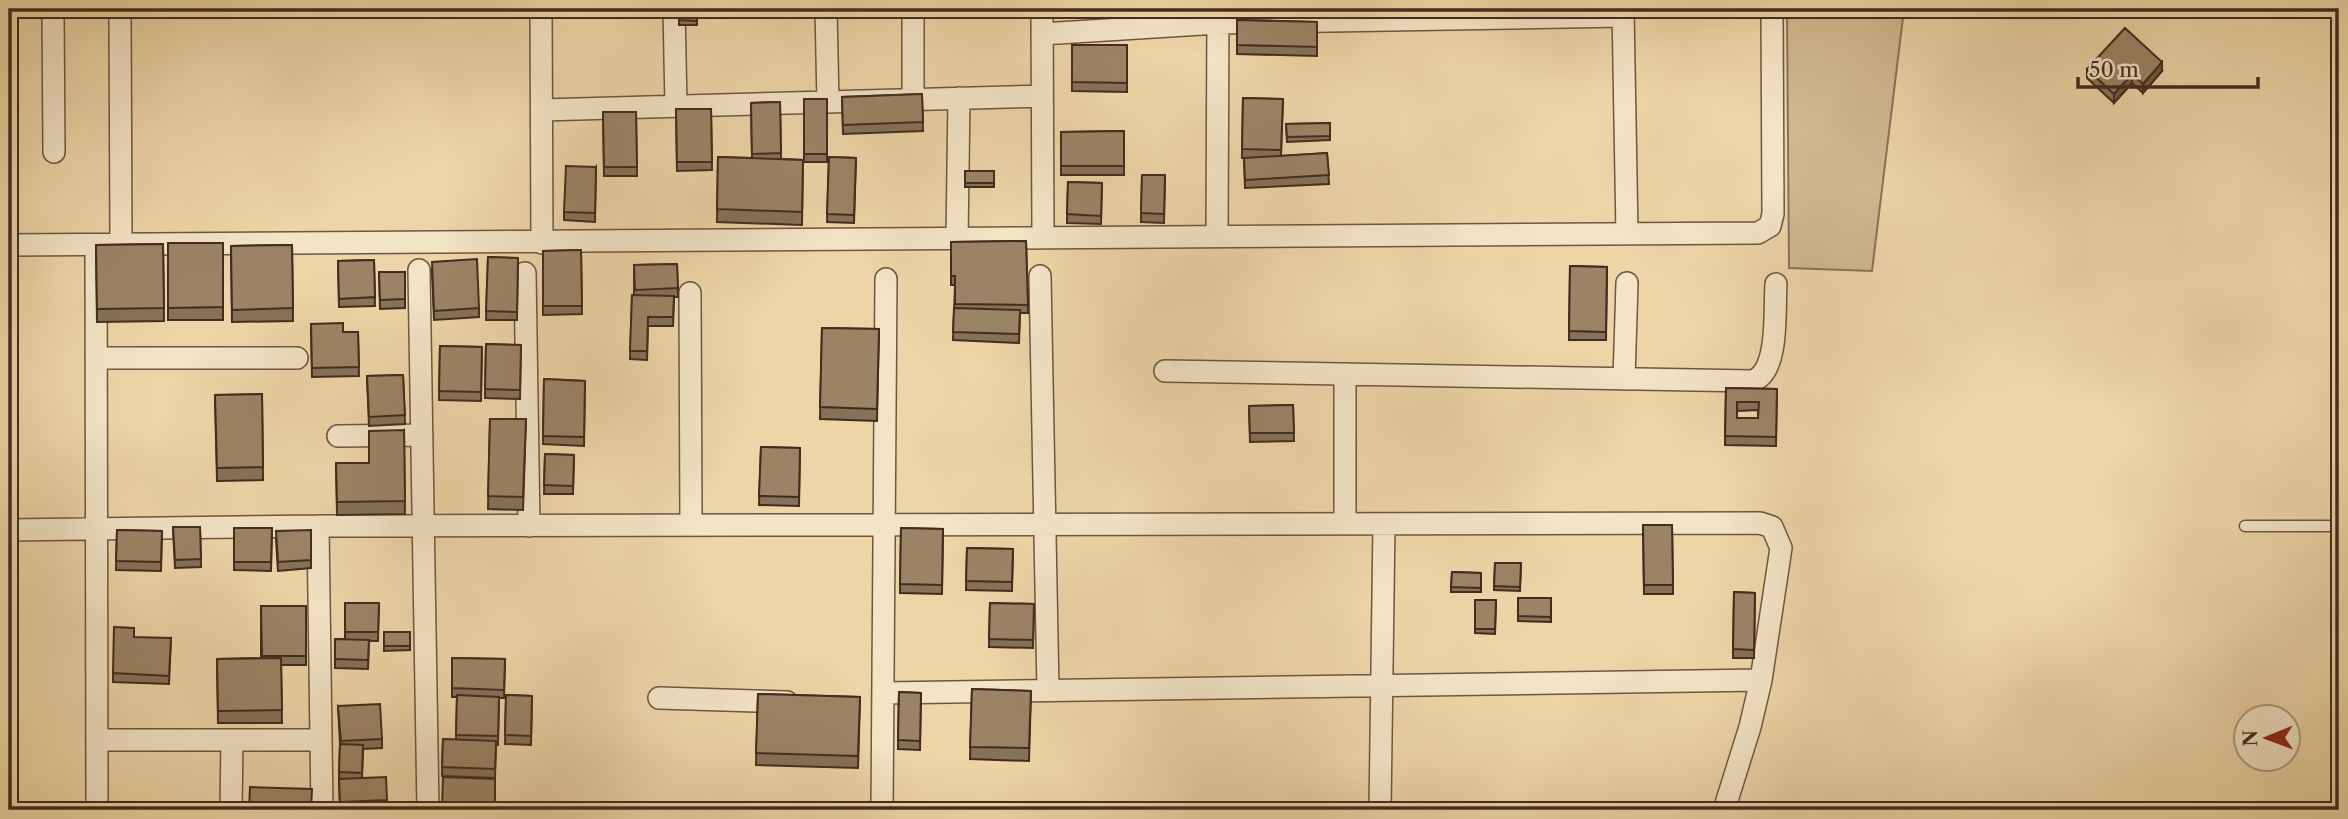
<svg xmlns="http://www.w3.org/2000/svg" width="2348" height="819" viewBox="0 0 2348 819" font-family="'Libre Caslon Text',serif">
<style>
.green{fill:#d0b890;stroke:#8a7258;stroke-width:2}
.lines{fill:none;stroke-linecap:round;stroke-linejoin:round}
.service-casing{stroke:#6e5641;stroke-width:13}
.minor-casing{stroke:#6e5641;stroke-width:24}
.service{stroke:#f3e4c6;stroke-width:10}
.minor{stroke:#f3e4c6;stroke-width:21}
.wall{fill:#857258;stroke:#432c1f;stroke-width:2;fill-rule:evenodd}
.shaded-wall{fill:#6c5c47;stroke:#432c1f;stroke-width:2}
.building{fill:#9b8466;stroke:#432c1f;stroke-width:2;fill-rule:evenodd}
</style>
<rect width="100%" height="100%" fill="#edd5a7"/>
<filter id="stains"><feTurbulence type="fractalNoise" baseFrequency=".00286" numOctaves="4"/><feColorMatrix values="0 0 0 0 .2 0 0 0 0 .09 0 0 0 0 .02 0 0 0 .5 -.17"/></filter>
<radialGradient id="worn" r=".72"><stop offset=".6" stop-color="#630" stop-opacity="0"/><stop offset="1" stop-color="#630" stop-opacity=".3"/></radialGradient>
<path class="green" d="M1787 9H1904L1872 271 1789 268Z"/>
<g class="lines">
<defs>
<path id="service" d="M2245 526H2339"/>
<path id="minor" d="M53 9 54 152
M120 9 121 245
M541 9 542 243
M674 9 676 106
M826 9 828 102
M1042 9 1043 238
M1623 9 1627 234
M1042 34 1218 23 1623 16
M913 100V9
M542 110 1042 96
M1217 235 1218 11
M957 239 959 98
M9 245 1758 233 1770 226 1773 214 1772 9
M96 245 97 810
M419 270 428 810
M525 273 529 526
M1040 276 1048 690
M690 293 691 525
M96 358H297
M1165 371 1752 381C1780 373 1774 309 1776 284
M1345 374V524
M1624 379 1627 283
M338 436 422 435
M318 526 322 810
M9 530 318 526 1760 523 1772 527 1781 548 1761 680 1750 727 1724 810
M884 693 1761 680
M659 698 787 702
M98 740H321
M231 810 232 740
M882 810 886 279
M1380 810 1384 524"/>
</defs>
<use href="#service" class="service-casing"/>
<use href="#minor" class="minor-casing"/>
<use href="#service" class="service"/>
<use href="#minor" class="minor"/>
</g>
<path class="wall" d="M679 9H697V25H679Z
M1237 20 1317 22V56L1237 54Z
M1072 45H1127V92L1072 91Z
M2087 69 2162 71 2143 93 2132 83 2114 103 2087 78Z
M922 94 923 131 843 134 842 97Z
M1243 98 1283 99 1281 156 1327 153 1329 184 1245 188 1244 158H1242Z
M804 99H827V162H804Z
M780 102 781 159 803 160 802 225 717 222 718 157 752 158 751 103Z
M676 109H711L712 170 677 171Z
M603 112H636L637 176H604Z
M1330 123V140L1287 142 1286 124Z
M1124 131V175H1061V132Z
M829 157 856 158 854 223 827 222Z
M596 167 595 222 564 220V212Z
M965 171H994V187H965Z
M1142 175H1165L1164 223 1141 222Z
M1068 182 1102 183 1101 224 1067 223Z
M1026 241 1028 313H1020L1019 343 953 340 955 285H951V242Z
M168 243H223V320H168Z
M163 244 164 321 97 322 96 245Z
M292 245 293 321 232 322 231 246Z
M581 250 582 314 543 315V251Z
M488 257 518 258 517 320H486Z
M374 260 375 306 339 307 338 261Z
M677 264 678 297H674L673 326H648L647 360 630 359 632 295H634V265Z
M1570 266 1607 267 1606 340H1569Z
M432 270 479 308V317L434 320Z
M379 272H405V308L380 309Z
M311 324 343 332H358L359 376 312 377Z
M822 328 879 329 877 421 820 419Z
M486 344 521 345 520 399 485 398Z
M440 346 482 347 481 401 439 400Z
M403 375 405 424 369 426 367 376Z
M544 379 585 381 584 446 543 444Z
M1726 388 1777 389 1776 446 1725 445ZM1758 410V418H1737V411Z
M262 394 263 480 217 481 215 395Z
M1293 405 1294 441 1250 442 1249 406Z
M490 419H526L523 510 488 509Z
M404 430 405 514 337 515 336 463H369Z
M761 447 800 448 799 506 759 505Z
M545 454 574 455 573 494H544Z
M1643 525H1672L1673 594H1644Z
M173 527H200L201 567 175 568Z
M234 528H272L271 571 234 570Z
M901 528 943 529 942 594 900 593Z
M117 530 162 531 161 571 116 570Z
M311 530V568L278 571 276 539Z
M967 548 1013 549 1012 591 966 590Z
M1495 563H1521L1520 591 1494 590Z
M1452 572 1481 573V592H1451Z
M1734 592 1755 593 1754 658H1733Z
M1518 598H1551V622L1518 621Z
M1475 600H1496L1495 634 1475 633Z
M345 603H379L378 641H369L368 669 335 668V639H345Z
M990 603 1034 604 1033 648 989 647Z
M261 606H306V665H281L282 723H218L217 659 261 658Z
M384 632H410V650L384 651Z
M171 638 169 684 113 682V673Z
M452 658 505 659 504 698H499L498 745H496L495 778 442 776 443 739 456 740 457 697H452Z
M972 689 1031 691 1029 761 970 759Z
M899 692 921 693 920 750 898 749Z
M758 694 860 697 858 768 756 765Z
M506 695 532 696 531 745 505 744Z
M338 706 382 739V748L363 749 362 778 387 800V809L340 810 339 779 340 744Z"/>
<path class="shaded-wall" d="M2162 62V71L2143 93V84Z
M2132 74V83L2114 103V94Z"/>
<path class="building" d="M679 9H697V21L679 20Z
M1237 20 1317 22V47L1237 45Z
M2125 28 2162 62 2143 84 2132 74 2114 94 2087 69Z
M1072 45H1127V83L1072 82Z
M922 94 923 122 843 125 842 97Z
M1243 98 1283 99 1281 150 1242 149Z
M804 99H827V154H804Z
M780 102 781 153 752 154 751 103Z
M676 109H711L712 162H677Z
M603 112H636L637 167H604Z
M1330 123V136L1287 137 1286 124Z
M1124 131V166H1061V132Z
M1327 153 1329 175 1245 180 1244 158Z
M718 157 803 160 802 212 717 209Z
M829 157 856 158 854 215 827 214Z
M566 166 596 167 595 213 564 212Z
M965 171H994V183H965Z
M1142 175H1165L1164 214 1141 213Z
M1068 182 1102 183 1101 216 1067 214Z
M1026 241 1028 305 955 304V276H951V242Z
M168 243H223V307L168 308Z
M163 244 164 308 97 309 96 245Z
M292 245 293 308 232 310 231 246Z
M581 250 582 306H543V251Z
M488 257 518 258 517 312 486 311Z
M477 259 479 308 434 311 432 262Z
M374 260 375 297 339 299 338 261Z
M677 264 678 288 635 290 634 265Z
M1570 266 1607 267 1606 332 1569 331Z
M379 272H405V299L380 300Z
M632 295 674 296 673 317H648L647 351H630Z
M954 308 1020 310 1019 334 953 332Z
M343 323V332H358L359 367 312 368 311 324Z
M822 328 879 329 877 409 820 407Z
M486 344 521 345 520 390 485 389Z
M440 346 482 347 481 392 439 391Z
M403 375 405 415 369 417 367 376Z
M544 379 585 381 584 437 543 436Z
M1726 388 1777 389 1776 437 1725 436ZM1737 402H1759L1758 418H1737Z
M262 394 263 467 217 468 215 395Z
M1293 405 1294 433H1250L1249 406Z
M490 419H526L523 497 488 496Z
M404 430 405 501 337 502 336 463H369V431Z
M761 447 800 448 799 497 759 496Z
M545 454 574 455 573 486 544 485Z
M1643 525H1672L1673 585H1644Z
M173 527H200L201 559 175 560Z
M234 528H272L271 562H234Z
M901 528 943 529 942 585 900 584Z
M117 530 162 531 161 562 116 561Z
M311 530V560L278 562 276 531Z
M967 548 1013 549 1012 582 966 581Z
M1495 563H1521L1520 587 1494 586Z
M1452 572 1481 573V588L1451 587Z
M1734 592 1755 593 1754 650 1733 649Z
M1518 598H1551V617L1518 616Z
M1475 600H1496L1495 629H1475Z
M345 603H379L378 632H345Z
M990 603 1034 604 1033 640 989 639Z
M261 606H306V656H262Z
M114 627 134 628V637L171 638 169 676 113 673Z
M384 632H410V646H384Z
M335 639 369 640 368 660 335 659Z
M281 658 282 710 218 711 217 659Z
M452 658 505 659 504 690 452 688Z
M972 689 1031 691 1029 748 970 747Z
M899 692 921 693 920 741 898 740Z
M758 694 860 697 858 756 756 753Z
M457 695 499 697 498 736 456 735Z
M506 695 532 696 531 736 505 735Z
M380 704 382 739 341 741 338 706Z
M443 739 496 741 495 769 442 767Z
M340 744 363 745 362 773 339 772Z
M386 777 387 800 340 802 339 779Z
M443 777 495 779V810H442Z
M250 787 312 789 311 810H249Z"/>
<rect width="2348" height="819" fill="none" stroke="#edd5a7" stroke-width="35"/>
<rect x="10" y="10" width="2327" height="798" fill="none" stroke="#432c1f" stroke-width="3.5"/>
<rect x="18" y="18" width="2313" height="784" fill="none" stroke="#432c1f" stroke-width="2"/>
<g transform="translate(2267 738) rotate(269)"><circle r="33" fill="#f3e4c6" stroke="#ad9a83" stroke-width="2"/>
<path d="M0-5L12 26L0 18L-12 26Z" fill="#8f2418"/>
<text y="-10" font-size="19" font-weight="bold" text-anchor="middle" fill="#432c1f">N</text>
</g>
<path d="M2078 77v10h180v-10" fill="none" stroke="#432c1f" stroke-width="3.5"/>
<text x="2089" y="77" font-size="21" fill="#432c1f" stroke="#f3e4c6" stroke-width="5" paint-order="stroke">50 m</text>
<rect width="100%" height="100%" filter="url(#stains)"/>
<rect width="100%" height="100%" fill="url(#worn)"/>
</svg>
